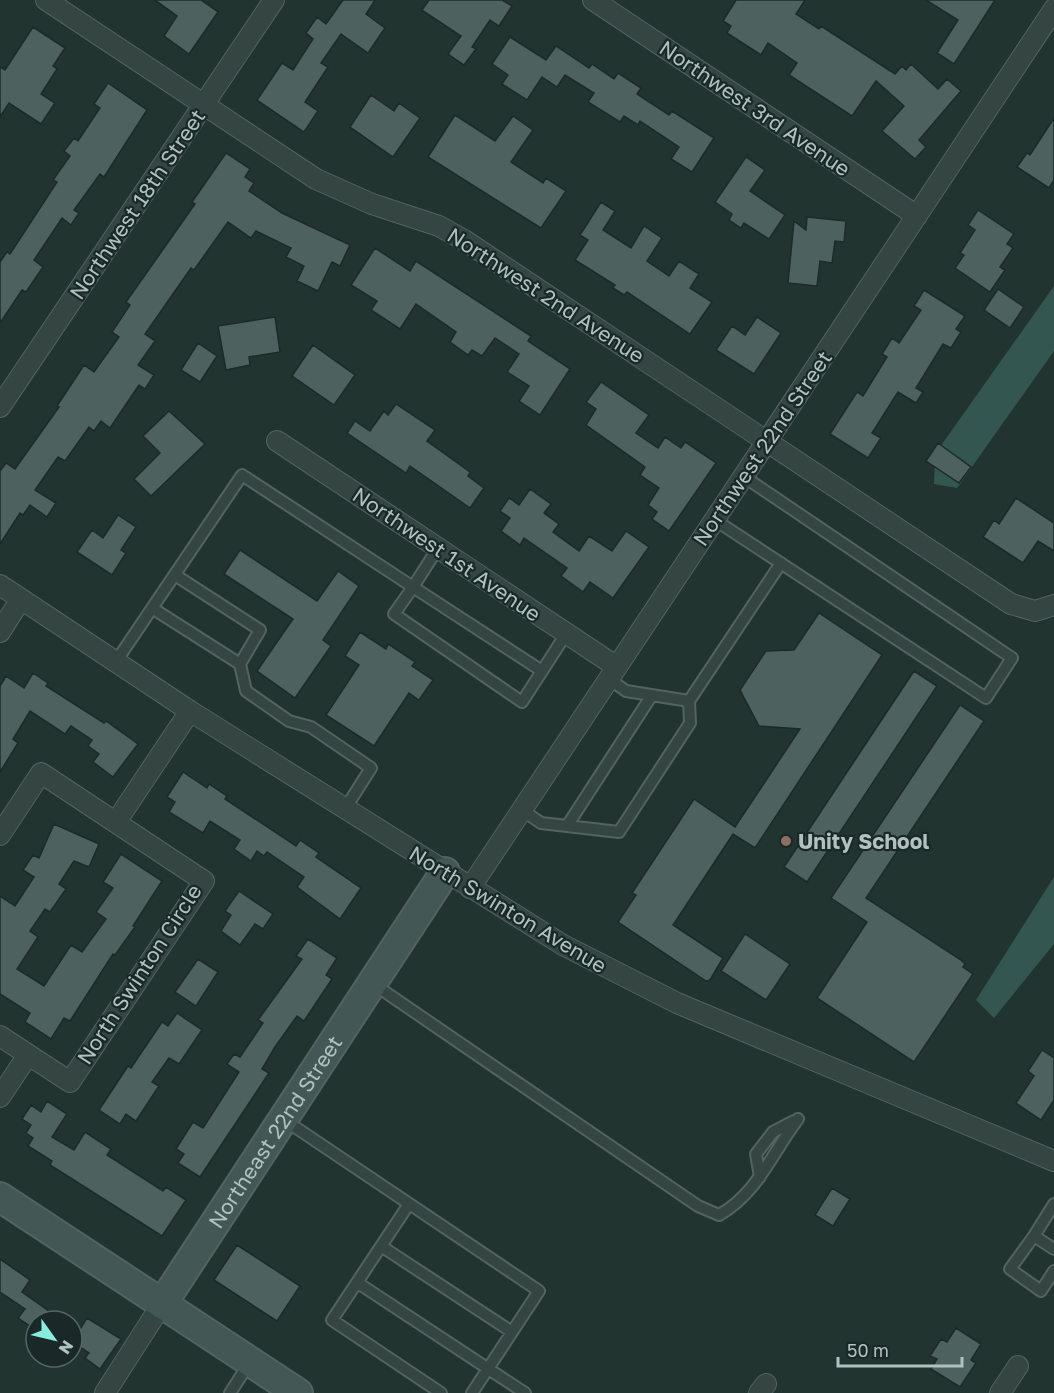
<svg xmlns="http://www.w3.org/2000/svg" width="1054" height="1393" viewBox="0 0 1054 1393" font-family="'Golos Text',sans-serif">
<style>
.water{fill:#345650}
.building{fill:#4d625e;stroke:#1c2b29;stroke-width:1.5}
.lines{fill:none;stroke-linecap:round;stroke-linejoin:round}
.lane-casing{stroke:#526360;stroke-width:14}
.street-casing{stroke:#526360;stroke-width:22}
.secondary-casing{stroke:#526360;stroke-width:32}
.lane{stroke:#344542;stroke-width:10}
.street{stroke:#344542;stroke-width:20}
.secondary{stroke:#435755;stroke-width:28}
.education-dot{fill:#8d6e63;stroke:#1a2927;stroke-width:2}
.labels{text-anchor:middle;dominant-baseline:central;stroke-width:4.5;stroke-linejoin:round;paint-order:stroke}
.street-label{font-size:21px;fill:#afc2bf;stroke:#1a2927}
.poi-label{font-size:21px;font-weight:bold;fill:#afc2bf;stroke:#1a2927;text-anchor:start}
</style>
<rect width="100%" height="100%" fill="#213430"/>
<path class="water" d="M1054 286V351L957 488 934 484 935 454Z
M1054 877V944L994 1018 976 1000Z"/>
<path class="building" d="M155 0H201L218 12 189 54 164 36 177 16Z
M343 0H375L366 14 385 28 368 53 341 34 321 63 328 67 305 102 318 111 304 132 257 100 282 63 293 70 313 39 306 33 317 17 326 24Z
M429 0H502L512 6 499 26 490 20 472 47 476 49 464 65 448 54 461 36 422 10Z
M736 0H805L796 14 819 29 821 26 895 74 902 66 906 70 911 64 938 89 947 79 961 91 919 140 926 147 915 159 882 131 904 106 876 81 852 116 789 75 797 63 768 43 761 55 727 33 731 26 723 21Z
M926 0H995L954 64 937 53 958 20Z
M33 27 65 48 53 66 57 69 41 94 55 103 41 124 9 103 0 117V67L5 70Z
M510 37 546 60 556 46 589 68 592 64 614 79 618 73 641 88 637 94 669 115 672 111 714 138 692 172 671 159 679 147 640 121 638 125 624 116 620 122 588 102 594 93 565 75 557 87 542 77 527 100 502 84 508 75 492 64Z
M108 83 147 110 104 177 100 174 74 210 79 213 71 225 62 218 34 260 43 267 26 292 22 290 0 323V262L7 252 10 254 57 182 53 180 70 156 64 151 74 138 78 141 100 108 94 104Z
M371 95 394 111 399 103 420 118 393 157 350 127Z
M455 115 495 141 513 116 533 130 511 162 543 183 546 178 566 191 541 228 428 157Z
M1054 118V180L1049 188 1017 167 1027 153 1030 155Z
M226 153 250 169 245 177 254 183 249 191 282 213 350 245 340 266 332 262 318 291 297 281 304 266 286 257 291 248 256 231 251 238 228 222 194 270 191 268 145 334 155 341 138 365 154 375 145 389 139 385 110 428 101 421 94 431 89 427 65 461 58 457 35 490 56 503 47 517 30 505 23 515 20 513 0 544V471L6 463 15 469 59 407 57 406 84 365 94 372 119 337 112 332 130 305 126 302 195 204 192 202Z
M746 157 765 170 750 191 785 215 769 239 744 223 741 228 729 220 732 214 715 202Z
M601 202 615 211 603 230 631 248 644 226 662 238 647 261 669 276 679 261 699 274 690 288 712 302 690 334 627 292 624 295 613 288 615 285 575 260 588 240 580 235Z
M978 210 1014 234 1007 244 1013 248 1000 267 1005 270 990 292 955 268 964 255 960 253 975 230 968 225Z
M807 217 846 221 844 242 835 241 832 263 820 261 817 286 788 283 794 221 806 230Z
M375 248 410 271 416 261 531 336 528 341 570 369 540 415 519 401 529 386 507 372 519 354 495 338 482 356 472 350 468 355 450 342 456 332 416 304 400 329 371 310 377 301 351 285Z
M998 289 1024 307 1010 328 984 310Z
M924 290 965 316 956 329 961 332 951 348 943 344 916 388 923 392 916 403 898 392 872 433 881 438 868 458 830 434 857 392 863 396 887 357 882 354 892 338 899 343 921 310 914 306Z
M275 317 280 352 249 357 250 365 226 370 218 326Z
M757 317 781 333 754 374 716 350 732 326 745 335Z
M198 343 217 356 200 382 181 370Z
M313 345 355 375 334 405 292 376Z
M601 382 649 415 636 433 658 448 665 437 681 448 685 442 716 463 669 531 652 519 657 512 648 505 659 488 640 475 645 467 586 425 596 409 586 402Z
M396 404 435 430 427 441 470 472 468 476 484 488 470 508 410 466 406 473 347 433 355 421 370 431 384 411 388 415Z
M169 411 205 444 151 496 134 479 160 453 143 436Z
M938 443 971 467 959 483 926 461Z
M530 489 551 504 544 513 559 524 553 532 579 551 589 536 612 551 626 531 649 547 613 598 590 582 583 592 561 576 567 568 524 538 520 545 501 531 510 518 500 511 509 498 519 505Z
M1016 498 1054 523V551L1038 541 1023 563 983 537 994 520 999 524Z
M118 515 136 527 121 550 126 553 112 575 77 552 92 530 103 538Z
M240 550 317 601 338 571 359 586 323 640 331 646 295 698 257 671 293 619 224 574Z
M819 613 882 655 755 848 733 834 673 925 723 958 710 980 706 981 618 922 636 895 632 893 694 799 735 827 800 729 759 726 740 690 766 651 794 650Z
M360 632 386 649 388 644 415 662 412 666 433 680 419 700 409 693 374 746 326 715 359 665 345 656Z
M914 671 937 686 807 882 784 867Z
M33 673 48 683 46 686 104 723 106 721 138 744 113 777 93 762 99 754 88 746 92 740 71 726 65 734 30 711 13 739 18 743 0 772V686L6 676 24 688Z
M960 705 984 721 866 898 961 960 965 964 963 967 973 974 914 1062 817 998 867 922 831 898Z
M183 772 207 788 209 784 227 796 225 799 296 846 300 840 319 853 316 857 361 888 340 919 297 887 304 877 267 852 264 856 257 851 251 861 234 849 240 840 210 821 203 833 169 812 175 802 167 797Z
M54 824 99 844 89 867 74 861 59 884 66 889 50 912 45 909 30 931 38 937 17 969 44 986 71 945 82 952 106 919 96 912 113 888 103 882 121 854 162 881 133 926 135 927 115 955 113 954 70 1021 64 1018 51 1039 25 1022 30 1013 0 994V896L15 906 34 877 23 870 33 855 39 858Z
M239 891 273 914 263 929 255 924 240 945 221 931 231 915 225 911Z
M745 934 790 964 766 1000 721 971Z
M308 939 337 958 326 975 332 979 304 1021 297 1016 275 1047 262 1069 269 1073 200 1177 178 1163 184 1154 176 1149 193 1122 203 1128 239 1072 227 1064 234 1054 240 1057 263 1023 258 1020 302 959 296 956Z
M198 959 218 972 196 1006 175 992Z
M177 1013 202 1030 179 1064 169 1058 152 1082 159 1086 136 1121 126 1114 120 1124 99 1110 128 1066 131 1068 162 1022 168 1026Z
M1042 1050 1054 1058V1100L1041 1120 1016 1103 1034 1076 1028 1071Z
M47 1101 67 1114 52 1137 74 1150 85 1132 111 1149 107 1155 163 1191 166 1187 186 1200 162 1236 50 1165 52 1161 28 1146 33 1138 26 1133 31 1125 22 1119 31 1105 41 1112Z
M832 1188 850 1199 833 1226 815 1215Z
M237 1245 300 1286 277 1321 214 1280Z
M0 1259 30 1280 22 1292 63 1321H36V1330L18 1318 25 1309 0 1292Z
M87 1318 121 1339 100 1369 85 1358 89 1353 72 1342Z
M956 1328 981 1344 971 1360 976 1363 960 1387 931 1369 937 1359 930 1356 941 1339 947 1342Z"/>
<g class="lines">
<defs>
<path id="lane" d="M715 520 986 698 1012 658 743 476
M438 548 413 587 542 671
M175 575 260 630 240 664 246 691 289 721 311 727 371 768 345 809
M152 608 240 664
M115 663 242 475 413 587 394 614 522 702 566 634
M609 679 626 691 689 701 781 563
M522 810 541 823 619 832 690 723 689 701
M567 826 652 695
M372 983 698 1206 719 1215C757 1194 772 1153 798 1119
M283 1119 539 1291 472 1393
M760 1177 756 1154 773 1132 794 1121
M409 1204 332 1320 441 1393
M1054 1204 1034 1236 1054 1249
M1034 1236 1010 1269 1041 1291 1054 1271
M381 1246 512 1332
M358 1283 525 1393
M230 1393 250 1362"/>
<path id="street" d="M46 0 316 179 372 204 439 226 464 240 1011 604 1035 611 1054 605
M593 0 917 216
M0 407 274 0
M277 441 617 667
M0 585 190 711 563 945 677 1003 1054 1161
M0 632 21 599
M116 822 190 711
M0 835 41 773 204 881 70 1082 0 1036
M470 888 1054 9
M0 1097 28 1055
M105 1393 162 1304
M759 1393 766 1384
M1000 1393 1018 1366"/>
<g id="secondary">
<path d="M0 1197 298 1393"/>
<path id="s1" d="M162 1304 445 872"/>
</g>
</defs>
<use href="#lane" class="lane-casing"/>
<use href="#street" class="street-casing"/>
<use href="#secondary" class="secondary-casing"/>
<use href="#lane" class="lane"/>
<use href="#street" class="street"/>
<use href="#secondary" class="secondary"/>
</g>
<circle class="education-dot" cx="786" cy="841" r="6"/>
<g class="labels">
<g class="street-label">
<text transform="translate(755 108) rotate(34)">Northwest 3rd Avenue</text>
<text transform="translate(137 204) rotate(-56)">Northwest 18th Street</text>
<text transform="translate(546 295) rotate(33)">Northwest 2nd Avenue</text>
<text transform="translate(762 448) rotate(-56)">Northwest 22nd Street</text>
<text transform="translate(447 554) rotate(34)">Northwest 1st Avenue</text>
<text transform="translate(508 909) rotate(31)">North Swinton Avenue</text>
<text transform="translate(139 974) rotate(-57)">North Swinton Circle</text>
<text stroke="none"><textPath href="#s1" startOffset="206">Northeast 22nd Street</textPath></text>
</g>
<g class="poi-label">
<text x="798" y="841">Unity School</text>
</g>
</g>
<g transform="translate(54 1339) rotate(124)"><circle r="28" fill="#1a2927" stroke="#566664" stroke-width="1.5"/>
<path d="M0-4.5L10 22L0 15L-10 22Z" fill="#88edde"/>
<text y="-9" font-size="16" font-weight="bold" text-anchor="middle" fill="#afc2bf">N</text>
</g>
<path d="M838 1357v9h124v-9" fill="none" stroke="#afc2bf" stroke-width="3"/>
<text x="847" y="1357" font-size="18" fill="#afc2bf" stroke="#1a2927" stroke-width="4.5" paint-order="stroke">50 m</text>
</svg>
